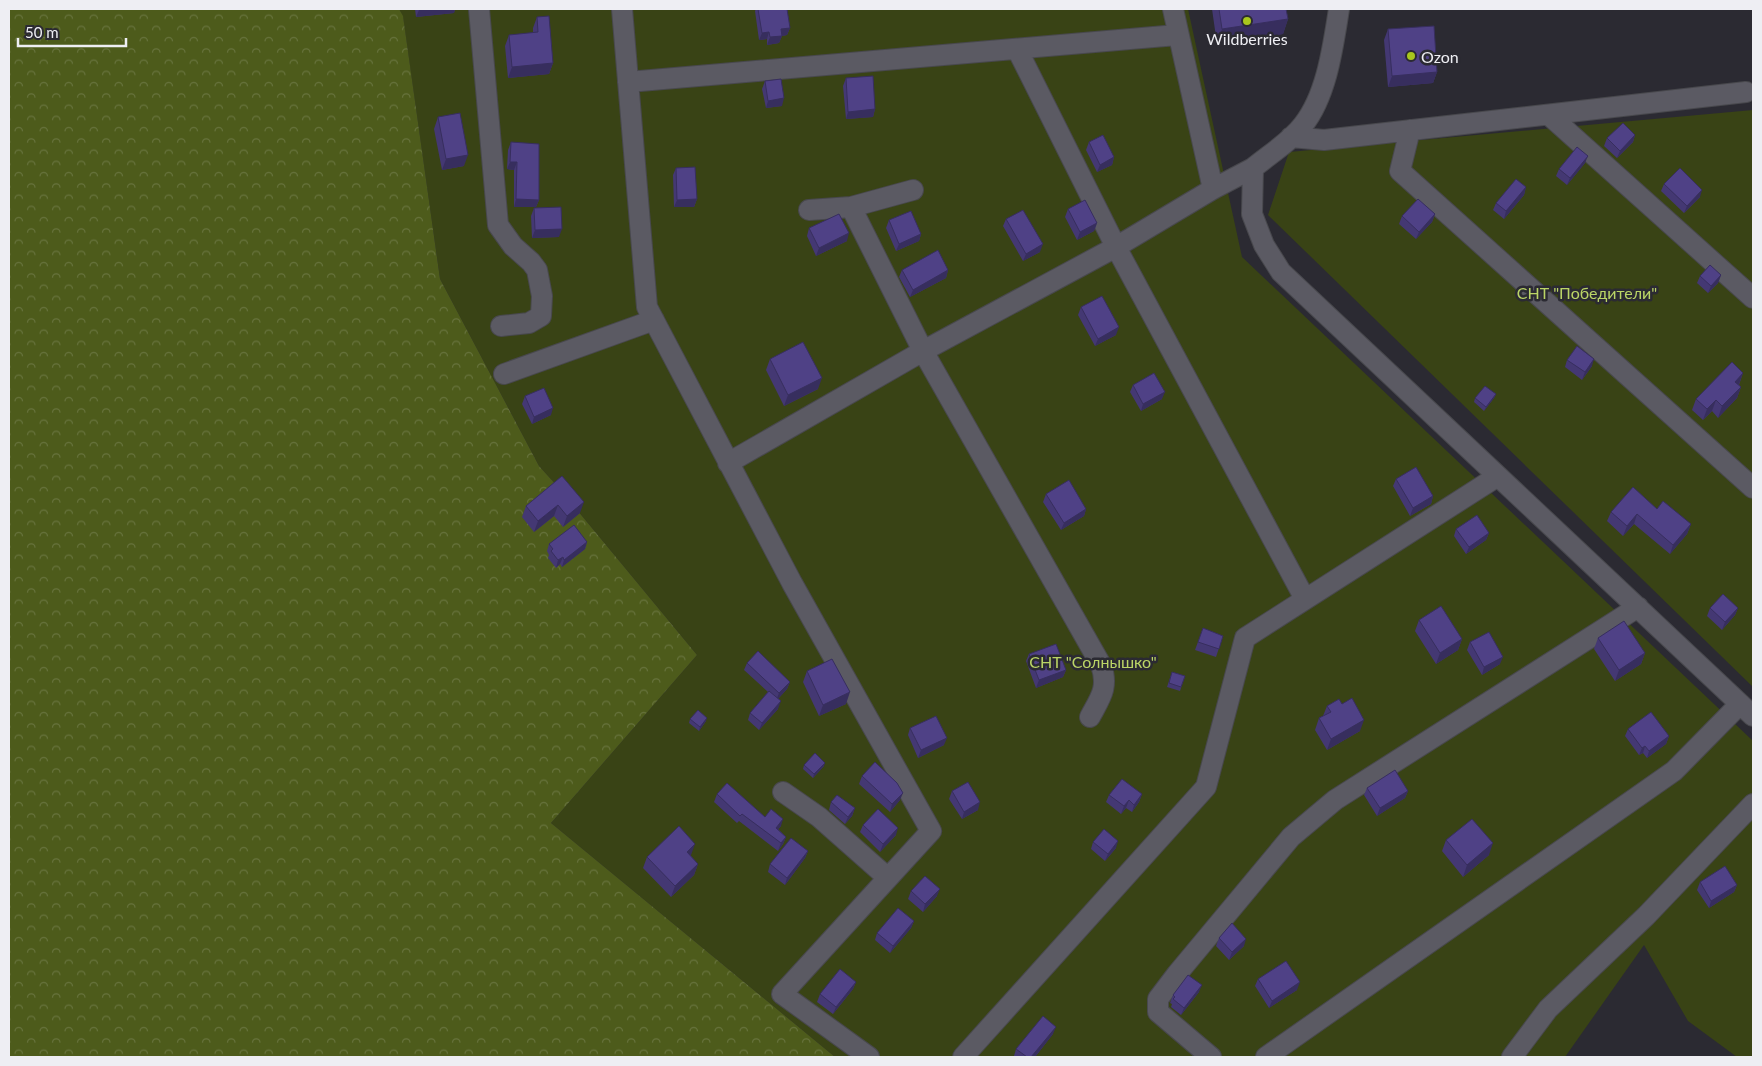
<svg xmlns="http://www.w3.org/2000/svg" width="1762" height="1066" viewBox="0 0 1762 1066" font-family="Lato,sans-serif">
<style>
.green{fill:#394315}
.forest{fill:url(#forest-crowns)}
.lines{fill:none;stroke-linecap:round;stroke-linejoin:round}
.minor-casing{stroke:#48484d;stroke-width:22}
.minor{stroke:#5b5a63;stroke-width:20}
.wall{fill:#443873}
.shaded-wall{fill:#372e5e}
.building{fill:#4f4186;stroke:#372e5e}
.poi-dot{fill:#a8c71d;stroke:#2b2a32;stroke-width:2}
.labels{text-anchor:middle;dominant-baseline:central;stroke-width:5;stroke-linejoin:round;paint-order:stroke}
.poi-label{font-size:16px;fill:#eeeef3;stroke:#2b2a32}
.park-label{font-size:16px;fill:#bbd566;stroke:#2b2a32}
</style>
<defs>
<pattern id="forest-crowns" width="20" height="18" patternUnits="userSpaceOnUse" patternTransform="scale(1.25)"><rect width="20" height="18" fill="#4d5b1b"/><path d="M2 6a3 3 0 1 1 6 0M12 15a3 3 0 1 1 6 0" fill="none" stroke="#67733d"/></pattern>
</defs>
<rect width="100%" height="100%" fill="#2b2a32"/>
<path class="green" d="M399 9H1188L1242 257 1753 741V1057H1737L1688 1021 1644 945 1565 1057H835L551 823 697 655 558 487 539 466 440 279 403 17Z
M1753 110V687L1268 215 1289 152Z"/>
<path class="forest" d="M9 9H399L403 16 440 279 539 466 558 487 697 655 551 823 835 1057H9Z"/>
<g class="lines">
<defs>
<path id="minor" d="M479 9 498 225 513 246 531 262 537 270 542 296 541 316 529 323 501 326
M622 9 647 307 792 583 931 831 782 994 869 1057
M1173 9 1213 189
M1339 9C1333 46 1327 95 1303 125 1290 142 1270 154 1253 168L1252 214 1264 245 1281 272 1753 716
M1017 49 1116 247 1305 599
M628 82 1177 35
M1549 115 1753 298
M1410 130 1400 171 1753 488
M1291 137 1324 140 1746 92
M851 207 923 351 1101 665C1109 688 1100 698 1090 717
M809 210 851 207 913 190
M504 374 654 320
M728 463 923 351 1116 247 1213 189 1253 168
M783 792 819 817 888 878
M963 1057 1206 787 1245 638 1498 476
M1211 1057 1158 1012V999L1177 974 1291 837 1335 800 1638 607
M1266 1057 1674 771 1740 704
M1512 1057 1548 1009 1646 916 1753 804"/>
</defs>
<use href="#minor" class="minor-casing"/>
<use href="#minor" class="minor"/>
</g>
<path class="wall" d="M415 9H455L454 13 416 17Z
M756 9H787L790 28 787 35 782 36 779 43 767 45V39L759 40 755 11Z
M1212 9H1286L1288 19 1283 34 1217 44Z
M537 17 553 63 549 74 508 78 505 46 509 35 533 33V28Z
M1388 29 1437 72 1433 83 1388 87 1384 40Z
M846 78 875 109 873 117 846 119 843 86Z
M765 81 782 106 766 108 762 89Z
M438 117 464 166 442 170 434 129Z
M1635 135 1633 142 1617 158 1604 146 1607 138Z
M511 142 539 200 536 207H514V170L507 169 508 150Z
M1089 142 1114 157 1112 165 1097 172 1086 150Z
M1585 163 1567 185 1556 176 1559 169Z
M676 168 697 199 694 207H674L673 175Z
M1664 184 1700 197 1684 213 1661 191Z
M1526 187 1524 195 1504 219 1493 210 1496 203Z
M534 208 559 237 532 238 531 216Z
M1068 209 1097 223 1094 231 1077 240 1065 217Z
M1435 214 1432 222 1416 239 1399 224 1402 216Z
M1006 219 1040 252 1023 261 1003 226Z
M889 220 921 234 919 241 896 251 886 228Z
M809 228 847 241 816 256 807 236Z
M902 270H948L946 278 910 297 899 277Z
M1721 275 1718 283 1708 293 1697 283 1700 276Z
M1081 307 1116 335 1095 346 1078 315Z
M770 359 818 389 784 406 766 370Z
M1567 360 1592 366 1582 380 1565 367Z
M1743 373 1739 385 1741 387 1737 398 1718 418 1712 411 1703 420 1692 410 1696 399Z
M1133 385 1162 399 1141 411 1130 392Z
M1496 394 1494 398 1484 411 1474 402 1475 398Z
M525 396 551 415 532 424 522 404Z
M562 476 580 513 563 527 554 516 534 532 522 517 526 506Z
M1396 479 1433 496 1431 504 1410 516 1393 486Z
M1046 494 1086 509 1084 516 1061 530 1043 502Z
M1657 509 1691 524 1687 534 1670 554 1634 524 1623 536 1607 521 1611 512Z
M1456 529 1489 533 1486 540 1466 554 1454 536Z
M587 542 585 549 562 567 560 564 556 568 548 558 549 555 547 551 549 544Z
M1710 608H1738L1735 615 1722 630 1707 616Z
M1419 620 1462 639 1458 650 1436 664 1415 631Z
M1203 628 1223 636 1216 657 1195 650Z
M1598 638 1645 653 1641 664 1615 681 1594 649Z
M1470 642 1500 664 1482 675 1467 650Z
M1029 654 1066 670 1063 677 1036 688 1026 661Z
M747 663 790 682 787 689 778 699V709L759 730 748 720 750 713 768 692 744 670Z
M807 671 846 704 819 716 803 682Z
M1172 672 1185 676 1180 691 1167 687Z
M1327 706 1360 731 1327 750 1315 730 1319 718 1323 716Z
M690 719 706 721 699 731 689 723Z
M910 728 944 745 918 758 908 735Z
M1628 729 1669 736 1666 744 1647 758 1643 753 1639 755 1625 736Z
M804 765 824 766 813 778 803 769Z
M862 776 900 800 890 812 859 784Z
M1367 788 1408 791 1405 798 1377 816 1364 795Z
M952 791 978 810 962 819 949 799Z
M717 794 765 817 781 826 778 829 786 837 783 844 778 851 739 821 737 823 714 802Z
M1142 794 1139 802 1132 812 1126 808 1121 814 1106 802 1109 795Z
M831 802 855 808 852 816 845 824 829 810Z
M863 825 896 835 880 852 860 832Z
M1446 840 1489 855 1463 877 1442 851Z
M1093 842 1116 848 1105 861 1091 849Z
M808 851 805 858 785 885 768 872 770 864Z
M691 855V856L698 864 694 875 671 897 643 868 647 857Z
M1700 882 1737 885 1734 892 1709 908 1697 890Z
M911 891 937 896 923 912 908 899Z
M914 921 911 928 890 953 875 940 877 933Z
M1219 938 1244 946 1229 960 1216 946Z
M1258 979 1297 990 1269 1008 1255 986Z
M856 982 853 989 833 1014 817 1002 820 994Z
M1199 992 1181 1015 1171 1007 1172 1004 1170 1003 1173 995Z
M1053 1034 1035 1057H1015L1014 1056 1016 1049Z"/>
<path class="shaded-wall" d="M427 9H455L454 13 416 17 419 10Z
M1288 19 1283 34 1217 44 1222 29Z
M790 28 787 35 782 36 779 43 767 45 770 37 781 29Z
M769 32 767 39 759 40 762 33Z
M553 63 549 74 508 78 512 67Z
M1437 72 1433 83 1388 87 1392 76Z
M784 98 782 106 766 108 768 101Z
M875 109 873 117 846 119 848 112Z
M1635 135 1633 142 1617 158 1620 151Z
M468 155 464 166 442 170 446 159Z
M1588 156 1585 163 1567 185 1570 178Z
M1114 157 1112 165 1097 172 1100 165Z
M510 162H517L514 170 507 169Z
M1526 187 1524 195 1504 219 1506 211Z
M1702 190 1700 197 1684 213 1687 206Z
M516 199 539 200 536 207H514Z
M697 199 694 207H674L677 200Z
M1435 214 1432 222 1416 239 1419 232Z
M1097 223 1094 231 1077 240 1080 232Z
M562 229 559 237 532 238 535 230Z
M849 233 847 241 816 256 819 248Z
M921 234 919 241 896 251 899 244Z
M1043 244 1040 252 1023 261 1026 254Z
M948 270 946 278 910 297 913 290Z
M1721 275 1718 283 1708 293 1711 286Z
M1119 327 1116 335 1095 346 1098 339Z
M1594 359 1592 366 1582 380 1585 372Z
M1743 373 1739 384 1731 393 1735 382Z
M822 378 818 389 784 406 788 395Z
M1741 387 1737 398 1718 418 1722 406Z
M1165 392 1162 399 1141 411 1143 404Z
M1496 394 1494 398 1484 411 1486 407Z
M1716 400 1712 411 1703 420 1707 409Z
M553 408 551 415 532 424 534 417Z
M1433 496 1431 504 1410 516 1413 508Z
M584 502 580 513 563 527 567 516Z
M558 505 554 516 534 532 538 521Z
M1086 509 1084 516 1061 530 1064 523Z
M1637 514 1634 524 1623 536 1627 526Z
M1691 524 1687 534 1670 554 1673 545Z
M1489 533 1486 540 1466 554 1469 547Z
M587 542 585 549 562 567 564 560Z
M563 557 560 564 556 568 558 560Z
M1738 608 1735 615 1722 630 1725 622Z
M1462 639 1458 650 1436 664 1440 653Z
M1645 653 1641 664 1615 681 1619 670Z
M1503 657 1500 664 1482 675 1484 667Z
M1066 670 1063 677 1036 688 1039 680Z
M790 682 787 689 776 701 779 693Z
M850 692 846 704 819 716 823 705Z
M781 701 778 709 759 730 762 723Z
M707 718 706 721 699 731 700 727Z
M1364 720 1360 731 1327 750 1331 739Z
M1669 736 1666 744 1647 758 1649 751Z
M947 738 944 745 918 758 921 750Z
M1645 746 1643 753 1639 755 1642 748Z
M825 763 824 766 813 778 814 774Z
M1408 791 1405 798 1377 816 1380 808Z
M903 793 900 800 890 812 892 804Z
M1142 794 1139 802 1132 812 1134 805Z
M1129 800 1126 808 1121 814 1124 806Z
M980 802 978 810 962 819 964 812Z
M855 808 852 816 845 824 848 817Z
M783 819 781 826 773 835 776 828Z
M898 828 896 835 880 852 883 844Z
M786 837 783 844 778 851 781 843Z
M1118 841 1116 848 1105 861 1108 854Z
M1493 843 1489 855 1463 877 1467 865Z
M695 844 691 855 683 863 687 852Z
M808 851 805 858 785 885 787 878Z
M698 864 694 875 671 897 675 886Z
M1737 885 1734 892 1709 908 1711 901Z
M940 889 937 896 923 912 925 904Z
M914 921 911 928 890 953 893 946Z
M1246 939 1244 946 1229 960 1232 952Z
M856 982 853 989 833 1014 836 1007Z
M1300 982 1297 990 1269 1008 1272 1001Z
M1202 985 1199 992 1181 1015 1184 1008Z
M1056 1027 1053 1034 1035 1057H1031Z"/>
<path class="building" d="M758 9H787L790 28 781 29 782 36 770 37 769 32 762 33Z
M1219 9H1286L1288 19 1222 29Z
M549 16 553 63 512 67 509 35 538 32 537 17Z
M1434 26 1437 72 1392 76 1388 29Z
M873 76 875 109 848 112 846 78Z
M781 79 784 98 768 101 765 81Z
M460 113 468 155 446 159 438 117Z
M1623 123 1635 135 1620 151 1607 138Z
M1103 135 1114 157 1100 165 1089 142Z
M511 142 539 144V200L516 199 517 162H510Z
M1577 147 1588 156 1570 178 1559 169Z
M695 167 697 199 677 200 676 168Z
M1680 168 1702 190 1687 206 1664 184Z
M1516 179 1526 187 1506 211 1496 203Z
M1418 199 1435 214 1419 232 1402 216Z
M1085 200 1097 223 1080 232 1068 209Z
M561 207 562 229 535 230 534 208Z
M1023 210 1043 244 1026 254 1006 219Z
M911 211 921 234 899 244 889 220Z
M839 214 849 233 819 248 809 228Z
M938 250 948 270 913 290 902 270Z
M1710 265 1721 275 1711 286 1700 276Z
M1102 296 1119 327 1098 339 1081 307Z
M803 342 822 378 788 395 770 359Z
M1577 346 1594 359 1585 372 1567 360Z
M1732 362 1743 373 1735 382 1741 387 1722 406 1716 400 1707 409 1696 399Z
M1154 373 1165 392 1143 404 1133 385Z
M1485 386 1496 394 1486 407 1475 398Z
M544 388 553 408 534 417 525 396Z
M1416 467 1433 496 1413 508 1396 479Z
M562 476 584 502 567 516 558 505 538 521 526 506Z
M1069 480 1086 509 1064 523 1046 494Z
M1633 487 1657 509 1663 501 1691 524 1673 545 1637 514 1627 526 1611 512Z
M1477 515 1489 533 1469 547 1456 529Z
M574 525 587 542 564 560 563 557 558 560 551 551 553 549 549 544Z
M1723 594 1738 608 1725 622 1710 608Z
M1441 606 1462 639 1440 653 1419 620Z
M1624 621 1645 653 1619 670 1598 638Z
M1203 628 1223 636 1219 649 1198 642Z
M1489 632 1503 657 1484 667 1470 642Z
M1056 644 1066 670 1039 680 1029 654Z
M758 651 790 682 779 693 747 663Z
M832 659 850 692 823 705 807 671Z
M1172 672 1185 676 1181 687 1169 683Z
M769 691 781 701 762 723 750 713Z
M1352 698 1364 720 1331 739 1319 718 1331 712 1327 706 1339 699 1342 704Z
M698 710 707 718 700 727 690 719Z
M1651 712 1669 736 1649 751 1645 746 1642 748 1628 729Z
M936 716 947 738 921 750 910 728Z
M815 753 825 763 814 774 804 765Z
M875 762 897 783 903 793 892 804 862 776Z
M1395 770 1408 791 1380 808 1367 788Z
M1122 779 1142 794 1134 805 1129 800 1124 806 1109 795Z
M968 782 980 802 964 812 952 791Z
M727 783 765 817 771 809 783 819 776 828 786 837 781 843 742 814 740 816 717 794Z
M837 795 855 808 848 817 831 802Z
M878 809 898 828 883 844 863 825Z
M1472 819 1493 843 1467 865 1446 840Z
M679 826 695 844 687 852 698 864 675 886 647 857Z
M1104 829 1118 841 1108 854 1093 842Z
M791 838 808 851 787 878 770 864Z
M1725 866 1737 885 1711 901 1700 882Z
M925 876 940 889 925 904 911 891Z
M898 908 914 921 893 946 877 933Z
M1232 923 1246 939 1232 952 1219 938Z
M1286 961 1300 982 1272 1001 1258 979Z
M840 969 856 982 836 1007 820 994Z
M1188 975 1202 985 1184 1008 1173 999 1175 997 1173 995Z
M1043 1016 1056 1027 1031 1057H1027L1016 1049Z"/>
<g class="poi-dot">
<circle cx="1247" cy="21" r="5"/>
<circle cx="1411" cy="56" r="5"/>
</g>
<g class="labels">
<g class="poi-label">
<text x="1247" y="38">Wildberries</text>
<text x="1421" y="56" text-anchor="start">Ozon</text>
</g>
<g class="park-label">
<text x="1587" y="292">СНТ "Победители"</text>
<text x="1093" y="661">СНТ "Солнышко"</text>
</g>
</g>
<rect width="1762" height="1066" fill="none" stroke="#eeeef3" stroke-width="20"/>
<path d="M18 38v8h108v-8" fill="none" stroke="#eeeef3" stroke-width="2.5"/>
<text x="25" y="38" font-size="15" fill="#eeeef3" stroke="#2b2a32" stroke-width="4" paint-order="stroke">50 m</text>
</svg>
